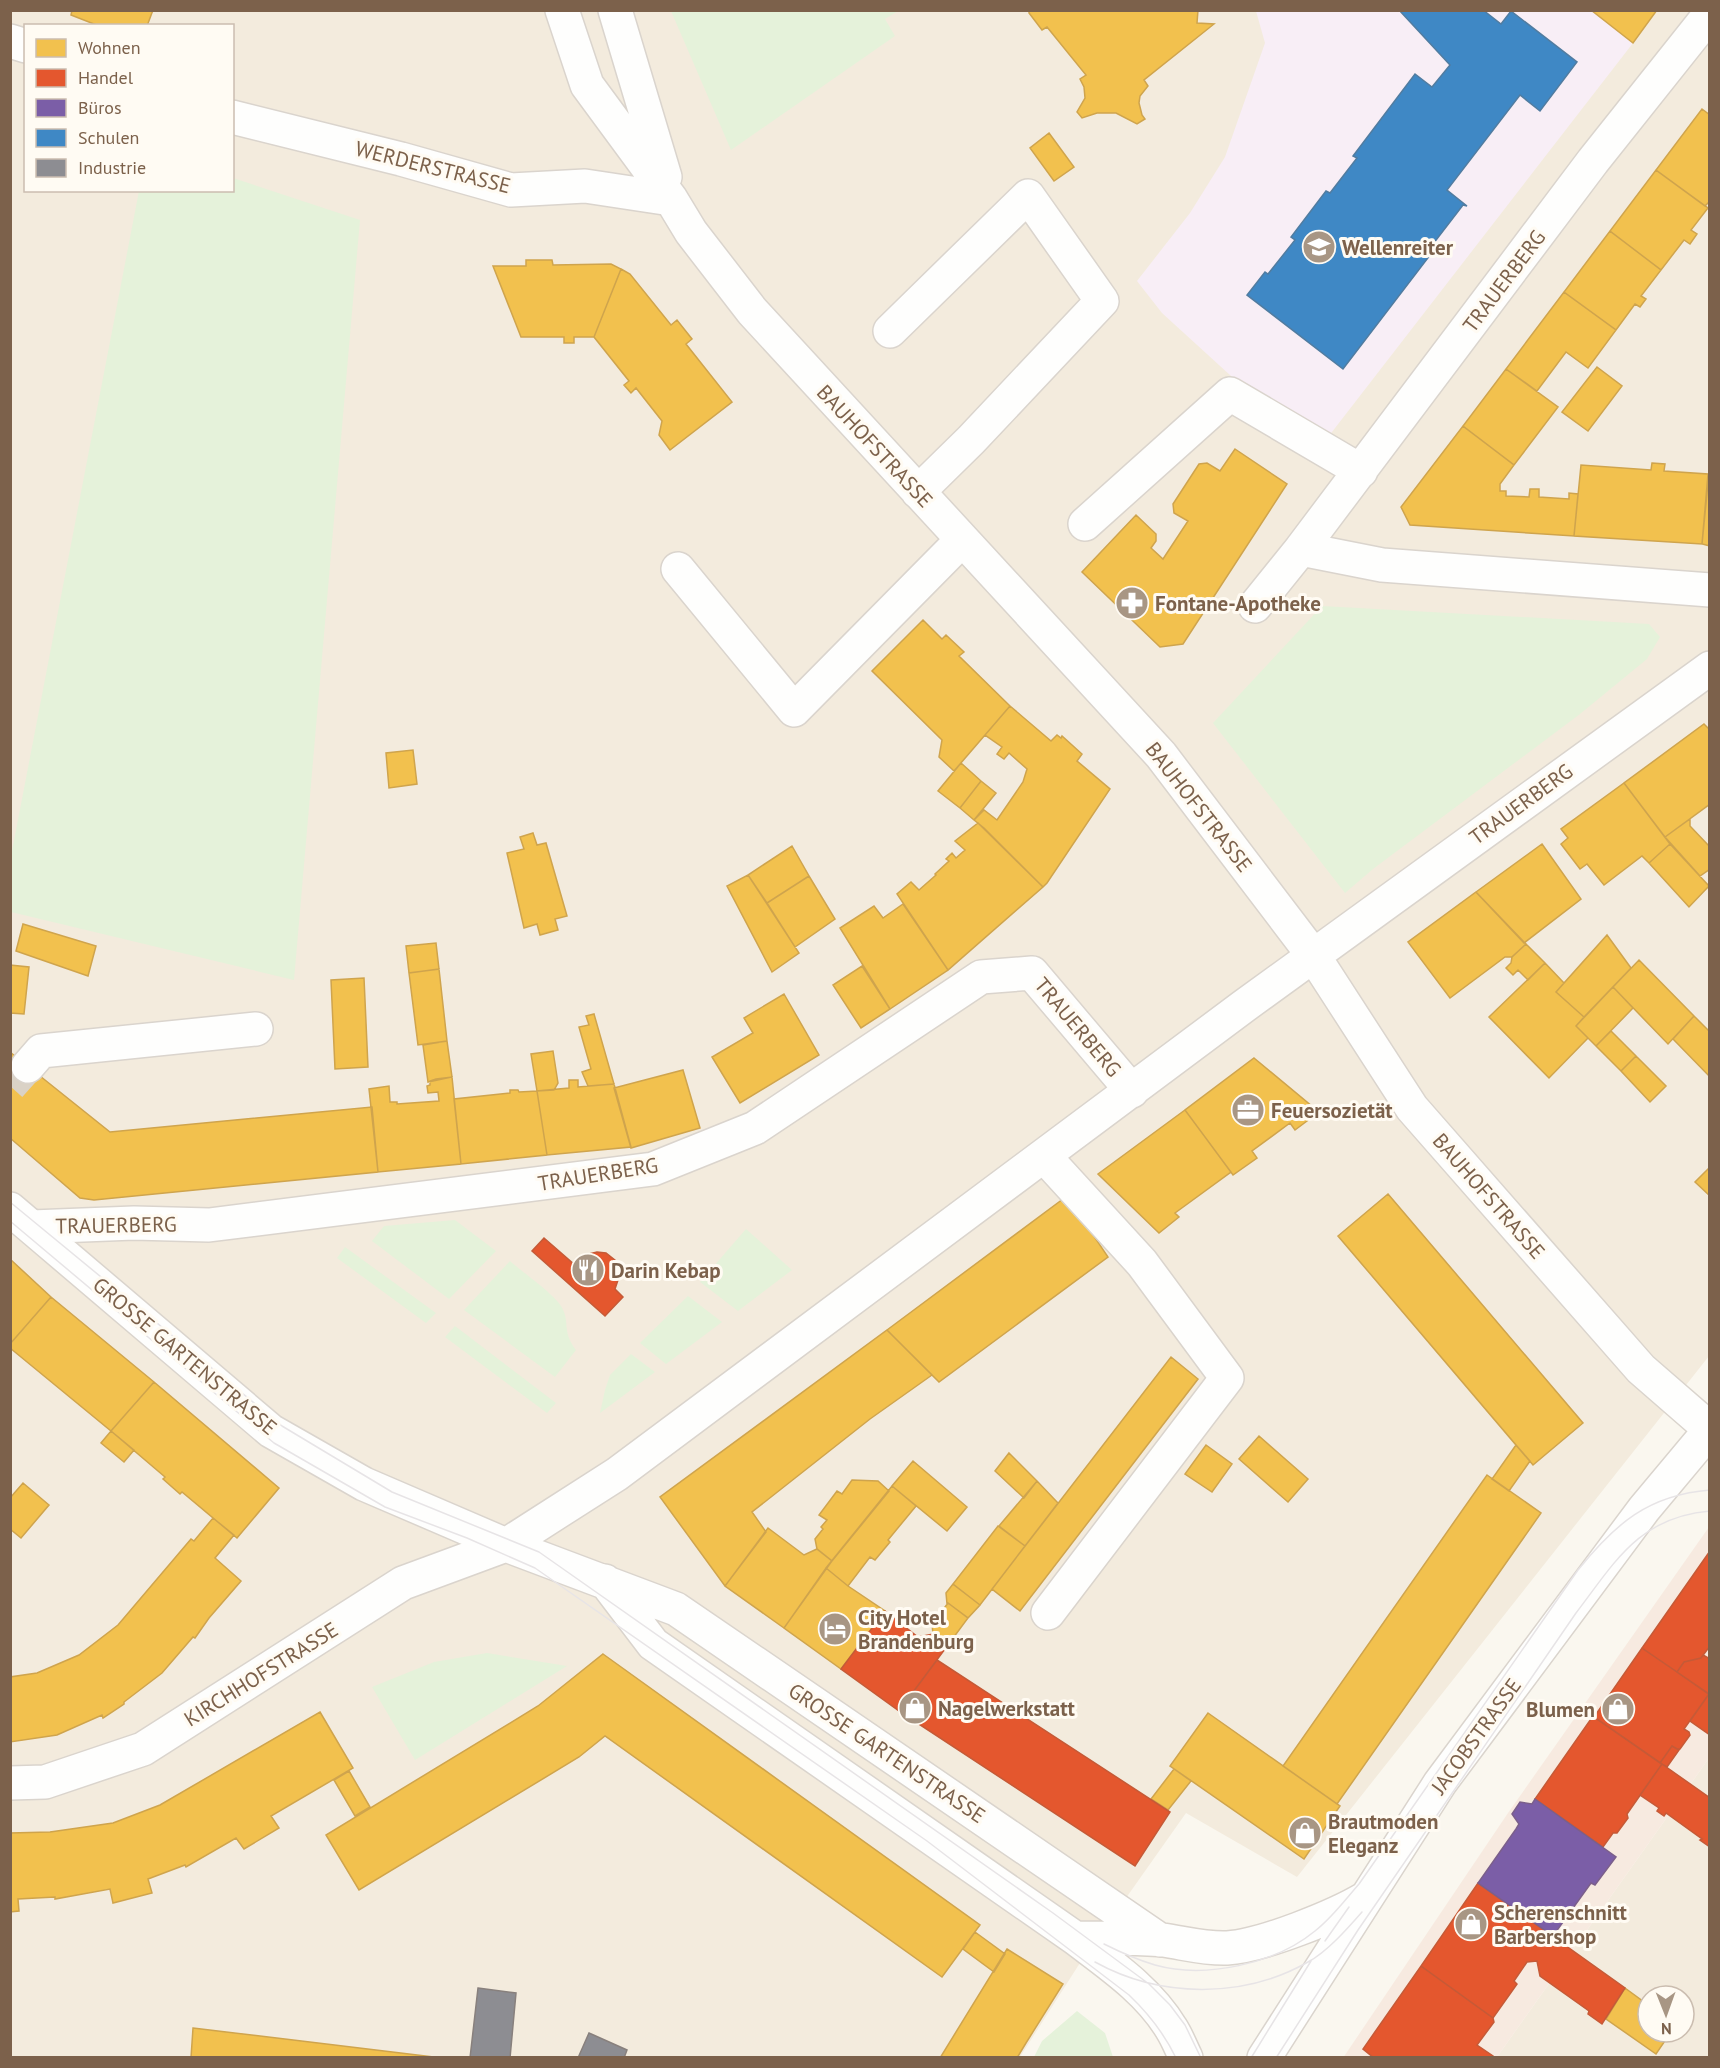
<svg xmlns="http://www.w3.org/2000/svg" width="1720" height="2068" viewBox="0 0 1720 2068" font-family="'PT Sans',sans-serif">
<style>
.residential{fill:#f3ebdd;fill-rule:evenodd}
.commercial{fill:#f7eae0}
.education{fill:#f8eef6}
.green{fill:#e5f2da}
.homes{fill:#f2c14e;stroke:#cfa44d;stroke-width:1.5}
.shops{fill:#e4572e;stroke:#c55a37;stroke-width:1.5}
.offices{fill:#7b5ea7;stroke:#7b5f8b;stroke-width:1.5}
.schools{fill:#3f88c5;stroke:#517ca0;stroke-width:1.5}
.industry{fill:#8d8d92;stroke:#88807d;stroke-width:1.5}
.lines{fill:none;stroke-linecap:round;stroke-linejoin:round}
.minor-tunnel{stroke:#dad2c6;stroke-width:33;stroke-dasharray:33 16;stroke-linecap:butt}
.minor-casing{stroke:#dad4cd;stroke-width:36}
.minor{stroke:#fefefd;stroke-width:33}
.tram{stroke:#e7e4e6;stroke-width:1.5}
.labels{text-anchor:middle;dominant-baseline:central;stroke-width:6;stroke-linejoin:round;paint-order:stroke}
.street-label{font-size:21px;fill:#7c614b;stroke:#fffbf3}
.poi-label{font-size:21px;font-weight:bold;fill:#7c614b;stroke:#fffbf3;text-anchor:start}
</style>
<rect width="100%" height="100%" fill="#faf7ef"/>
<path class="residential" d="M11 11H1709V1356L1297 1877 1186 1813 1078 1966 1020 2057 11 2058ZM26 26H232V190H26Z
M1709 1758V2057H1497ZM1648 1996H1684V2032H1648Z"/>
<path class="commercial" d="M1709 1527V1758L1497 2057 1343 2058 1508 1813Z"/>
<path class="education" d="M1256 11H1591L1633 43 1325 441 1242 386 1162 313 1137 281 1190 213 1225 157 1265 43Z"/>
<path class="green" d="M671 11H898L885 19 895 36 731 150Z
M233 178 360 220 294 980 11 912V856L139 191 232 190Z
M1322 606 1649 624 1660 637 1647 659 1580 714 1373 869 1345 893 1213 723Z
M455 1220 496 1251 449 1299 372 1241 384 1226Z
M746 1229 792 1270 738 1311 700 1282Z
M345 1247 436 1313 426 1323 337 1258Z
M510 1261C522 1272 553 1293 561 1306 571 1322 561 1330 576 1350L555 1377 464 1310Z
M688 1296 722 1322 666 1364 640 1343Z
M455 1326 556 1403 547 1413 445 1337Z
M631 1354 655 1372 600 1413 605 1390 610 1375Z
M487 1653 567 1666 415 1760 372 1687 434 1662Z
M1077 2011 1105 2033 1113 2057H1034L1042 2041Z"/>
<path class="homes" d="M72 10H153L147 26H99L71 15Z
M1029 10H1198L1197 23 1214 24 1144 80 1148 86 1140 96 1139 103 1142 115 1145 119 1137 124 1116 113H1097L1082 118 1077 112 1085 98 1084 87 1080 79 1086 75 1047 27 1042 30 1029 13Z
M1591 10H1657L1633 43Z
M1702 109 1710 115V201L1705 206 1656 170Z
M1049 133 1074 167 1054 181 1030 148Z
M1656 170 1708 208 1691 230 1697 234 1690 244 1684 240 1661 270 1610 231Z
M1610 231 1661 270 1641 296 1646 299 1640 307 1635 304 1616 330 1564 292Z
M526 260H552L553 265 611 264 621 269 594 337H574V343H564V337H521L493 266H526Z
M621 269 630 274 671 325 677 320 692 339 686 344 732 402 670 450 659 435 662 421 636 388 631 393 624 385 629 381 594 337Z
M1564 292 1616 330 1588 368 1566 352 1537 391 1506 369Z
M1597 367 1622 386 1588 431 1562 412Z
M1506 369 1558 407 1514 465 1463 426Z
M1463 426 1514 465 1500 484V491H1506V496L1529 497 1530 489H1539V497L1569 499V493L1578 494 1574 536 1410 525 1401 507Z
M1235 449 1287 484 1183 644 1160 647 1082 572 1136 515 1156 534V541L1151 548 1163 559 1188 521 1174 513 1173 504 1199 464 1207 463 1220 471Z
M1652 463 1665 464 1664 471 1708 474 1702 544 1574 536 1581 465 1651 470Z
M1709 473H1710V546L1702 544Z
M923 620 942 639 946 635 964 652 959 656 1010 706 954 771 939 757 942 740 872 671Z
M1010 706 1051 741 1057 735 1061 738 1062 736 1082 754 1077 761 1110 789 1047 883 1043 887 984 828 974 820 984 810 997 820 1023 782 1027 769 1009 753 1004 759 997 754 1002 747 985 735Z
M1704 724 1710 730V804L1665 837 1624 783Z
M413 750 417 784 389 788 386 753Z
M961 763 981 781 960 808 938 791Z
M981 781 996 793 974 820 960 808Z
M1624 783 1670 844 1649 863 1642 856 1604 885 1587 864 1580 869 1561 844 1568 838 1561 829Z
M1690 819V826L1710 847V869L1700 876 1665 837Z
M978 823 1043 887 948 970 897 894 911 882 919 890 936 875 935 874 949 861 946 859 952 853 956 858 965 850 955 841Z
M533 833 537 845 546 843 567 916 555 919 558 930 540 935 537 924 524 928 507 853 524 849 520 837Z
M1542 844 1581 899 1524 943 1476 892Z
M1670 844 1709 886 1689 907 1649 863Z
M792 846 809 876 767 903 748 875Z
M748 875 799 953 772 972 727 886Z
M809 876 835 919 795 947 767 903Z
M1476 892 1526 944 1512 957H1505L1450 998 1408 942Z
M903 904 948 970 890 1009 840 928 874 906 883 918Z
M23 924 96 946 88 976 16 951Z
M1607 935 1631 968 1584 1017 1556 992Z
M436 943 439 969 409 973 406 946Z
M1526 944 1545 963 1528 980 1518 970 1513 975 1506 968 1511 963 1512 957Z
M1639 960 1694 1016 1668 1044 1613 987Z
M1545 963 1564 983 1556 992 1584 1017 1576 1026 1588 1038 1549 1078 1489 1017Z
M10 965 29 967 24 1014 10 1013Z
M862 966 890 1009 861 1028 833 985Z
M439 969 447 1041 418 1045 409 973Z
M364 978 368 1067 335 1069 331 980Z
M1613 987 1633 1008 1596 1046 1576 1026Z
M784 994 819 1055 740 1103 712 1057 753 1033 744 1018Z
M594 1014 614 1084 588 1086 582 1072 591 1069 579 1027 589 1025 586 1016Z
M1694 1016 1710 1032V1077L1673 1039Z
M1611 1031 1636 1056 1621 1071 1596 1046Z
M447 1041 452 1077 428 1082 423 1045Z
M553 1051 558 1083 554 1090 537 1091 531 1054Z
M10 1052 110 1132 372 1107 378 1172 94 1200 80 1198 10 1138Z
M1636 1056 1666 1086 1650 1102 1621 1071Z
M1254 1058 1319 1112 1295 1130 1290 1123 1252 1151 1257 1158 1233 1175 1185 1110Z
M683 1070 700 1128 631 1148 614 1088Z
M452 1077 461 1164 378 1172 369 1089 389 1086 390 1102H397V1104L439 1101 438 1092 428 1093 427 1086 430 1085V1081L436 1079Z
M569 1080H578V1087L614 1084 631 1147 547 1155 537 1091 569 1088Z
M510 1090H518L519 1092 537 1091 547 1155 461 1164 454 1099 510 1093Z
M1185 1110 1231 1172 1175 1213 1179 1217 1159 1233 1098 1174Z
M1710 1167V1196L1695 1182Z
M1388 1194 1583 1423 1533 1465 1338 1236Z
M1067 1196 1108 1257 939 1382 887 1330Z
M10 1259 51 1297 10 1344Z
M51 1297 154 1382 111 1431 10 1348V1344Z
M887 1330 932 1375 870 1419 752 1512 766 1532 725 1586 660 1497Z
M1171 1357 1198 1379 1020 1611 992 1589Z
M154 1382 279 1488 237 1538 182 1492 180 1494 163 1479 165 1477 111 1431Z
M111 1431 134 1450 124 1462 101 1443Z
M1259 1436 1308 1479 1288 1502 1239 1459Z
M1206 1445 1232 1464 1212 1492 1185 1474Z
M1516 1445 1530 1461 1509 1491 1492 1479Z
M1009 1453 1037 1481 1024 1498 995 1471Z
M913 1461 967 1507 947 1531 892 1486Z
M1487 1475 1541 1513 1337 1804 1283 1766Z
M852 1480 878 1481 889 1491 832 1561 817 1549 815 1539 823 1529 821 1527 827 1520 819 1515 837 1491 842 1494Z
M1037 1481 1058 1503 1025 1546 999 1526Z
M23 1483 49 1505 21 1538 10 1529V1498Z
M892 1486 916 1506 888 1540 890 1542 875 1560 870 1557 848 1586 826 1568Z
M213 1518 234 1535 215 1558 241 1581 209 1618 195 1638 193 1637 162 1673 124 1702V1704L103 1718 102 1715 57 1735 10 1742V1677L37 1673 79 1655 118 1625 191 1539 194 1541Z
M998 1526 1025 1546 980 1605 953 1584Z
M768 1528 804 1555 817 1549 832 1561 784 1628 725 1586Z
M826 1568 848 1586 885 1611 841 1669 784 1628Z
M953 1584 980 1605 968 1618 948 1603 947 1604 946 1593Z
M948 1603 968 1618 948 1645 933 1634 932 1624Z
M603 1654 980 1925 942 1977 605 1736 579 1757 359 1890 326 1835 538 1706Z
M320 1712 353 1768 271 1816 279 1828 244 1849 236 1838 186 1867 185 1865 148 1879 152 1893 113 1903 110 1889 55 1899V1897L18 1899 19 1911 10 1912V1833L50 1832 113 1823 160 1805Z
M1208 1713 1340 1806 1304 1859 1170 1766Z
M1174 1769 1191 1781 1168 1810 1151 1799Z
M349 1771 370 1807 355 1816 334 1780Z
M975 1932 1005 1954 994 1972 963 1949Z
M1007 1949 1063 1984 1026 2043 1017 2058H940Z
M1625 1988 1648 2005V2032H1671L1656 2054 1606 2019Z
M193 2028 442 2058H191Z"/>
<path class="shops" d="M544 1238 575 1265 585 1255 597 1252 606 1253 616 1261 620 1274 615 1289 623 1297 605 1316 532 1251Z
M1710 1551V1646L1701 1658 1684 1662 1677 1672 1642 1648Z
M885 1611 918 1637 933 1634 948 1645 899 1711 841 1669Z
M1642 1648 1709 1694 1684 1729 1689 1732 1690 1735 1680 1749H1677L1672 1746 1660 1763 1594 1717Z
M1703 1655 1710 1659V1695L1677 1672 1684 1662 1701 1658Z
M937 1660 1170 1812 1135 1866 899 1711Z
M1709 1694 1710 1695V1735L1690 1721Z
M1593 1716 1662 1764 1627 1814 1628 1818 1617 1833H1613L1603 1847 1535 1799Z
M1672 1746 1679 1750 1667 1767 1660 1763Z
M1662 1764 1710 1798V1847L1700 1840 1702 1839 1666 1813 1664 1816 1657 1811 1659 1808 1640 1795Z
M1478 1883 1625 1988 1602 2024 1588 2014 1589 2011 1540 1976 1537 1961 1527 1962 1514 1981 1517 1984 1493 2018 1421 1966Z
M1421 1966 1493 2018 1494 2022 1477 2045 1493 2056 1492 2058H1374L1363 2049Z"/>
<path class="offices" d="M1535 1799 1616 1857 1595 1885 1591 1883 1553 1936 1478 1883 1516 1829 1519 1824 1512 1814 1520 1802 1532 1804Z"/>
<path class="schools" d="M1399 10H1483L1501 24 1511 11 1577 62 1540 111 1520 95 1447 190 1467 206 1463 205 1433 244 1437 246 1343 369 1247 295 1265 272 1268 274 1295 240 1291 237 1326 191 1330 193 1357 158 1353 156 1415 74 1432 87 1450 65Z"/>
<path class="industry" d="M478 1988 516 1993 510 2058H470Z
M589 2033 627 2050 624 2058H578Z"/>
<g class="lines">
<path class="minor-tunnel" d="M10 1086 28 1066"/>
<defs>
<path id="minor" d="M562 10 587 85 671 199 691 232 752 311 1161 755 1313 955 1412 1108 1641 1369 1710 1429
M615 10 665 177
M1710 14 1593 161 1301 549 1382 565 1710 590
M10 41 26 46
M232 117 401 159 511 190 585 186 671 199
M890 331 1028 196 1102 301 971 440 918 492
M1085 524 1230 394 1361 471
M678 569 794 710 962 540
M1255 606 1301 549
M28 1066 41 1051 256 1029
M1044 1156 1142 1263 1227 1378 1048 1613
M10 1209 271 1431 364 1484 506 1545 676 1609 1160 1940
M32 1227 134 1223 209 1225 653 1169 755 1128 981 977 1032 973 1132 1091
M605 1581 653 1644 1075 1938C1109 1964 1148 1990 1171 2028 1177 2037 1181 2048 1186 2058
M10 1783 45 1782 143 1749 403 1583 506 1545 617 1474 1244 1006 1710 668
M1075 1938C1104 1939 1135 1937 1163 1940 1184 1943 1206 1949 1227 1948 1262 1946 1336 1916 1366 1898
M1264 2058 1440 1783 1644 1509 1710 1430"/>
</defs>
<use href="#minor" class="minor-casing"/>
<use href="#minor" class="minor"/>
<path class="tram" d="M10 1202 282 1426 392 1492 539 1552 1053 1913 1149 1984 1170 2005 1185 2025 1201 2058
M10 1221 274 1443 385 1507 467 1538 535 1568 927 1841 1129 1995C1149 2014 1164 2033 1176 2058
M1325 1941 1349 1907
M1104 1944C1120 1952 1138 1960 1155 1965 1205 1979 1275 1964 1315 1931 1332 1918 1345 1900 1359 1884L1578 1570C1615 1524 1648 1495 1710 1490
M1095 1962C1160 1998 1243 1999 1308 1962 1327 1952 1348 1928 1362 1912
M1251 2058 1311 1961
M1276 2058 1358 1930 1576 1613C1615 1562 1639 1517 1710 1511"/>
</g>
<defs>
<symbol id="school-disc" viewBox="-11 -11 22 22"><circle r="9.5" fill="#a89684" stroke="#fffbf3"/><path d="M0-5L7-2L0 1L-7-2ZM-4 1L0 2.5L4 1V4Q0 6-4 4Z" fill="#fff"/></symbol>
<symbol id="pharmacy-disc" viewBox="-11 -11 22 22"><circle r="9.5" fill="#a89684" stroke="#fffbf3"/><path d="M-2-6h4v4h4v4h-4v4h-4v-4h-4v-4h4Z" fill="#fff"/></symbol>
<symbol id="office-disc" viewBox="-11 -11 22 22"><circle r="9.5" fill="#a89684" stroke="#fffbf3"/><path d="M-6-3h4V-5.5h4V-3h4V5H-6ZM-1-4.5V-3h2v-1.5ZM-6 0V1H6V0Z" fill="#fff"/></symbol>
<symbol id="restaurant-disc" viewBox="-11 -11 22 22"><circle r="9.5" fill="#a89684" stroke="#fffbf3"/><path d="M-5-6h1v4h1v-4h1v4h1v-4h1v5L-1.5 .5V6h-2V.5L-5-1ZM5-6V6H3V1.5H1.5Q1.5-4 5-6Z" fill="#fff"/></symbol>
<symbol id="hotel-disc" viewBox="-11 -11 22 22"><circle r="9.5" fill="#a89684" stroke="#fffbf3"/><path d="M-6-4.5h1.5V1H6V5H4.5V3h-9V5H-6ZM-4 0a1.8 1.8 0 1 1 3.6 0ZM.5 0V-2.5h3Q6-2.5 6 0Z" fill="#fff"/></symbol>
<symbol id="shop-disc" viewBox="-11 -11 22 22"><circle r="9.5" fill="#a89684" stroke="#fffbf3"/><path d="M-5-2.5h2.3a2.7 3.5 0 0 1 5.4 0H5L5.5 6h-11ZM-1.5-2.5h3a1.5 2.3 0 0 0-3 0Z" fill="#fff"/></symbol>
</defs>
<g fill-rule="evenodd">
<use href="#school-disc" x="1300" y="228" width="38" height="38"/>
<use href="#pharmacy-disc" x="1113" y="584" width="38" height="38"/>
<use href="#office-disc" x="1229" y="1091" width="38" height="38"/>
<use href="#restaurant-disc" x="569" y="1251" width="38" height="38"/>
<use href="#hotel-disc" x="816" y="1610" width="38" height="38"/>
<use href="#shop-disc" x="896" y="1689" width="38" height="38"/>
<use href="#shop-disc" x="1599" y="1690" width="38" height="38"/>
<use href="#shop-disc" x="1286" y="1814" width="38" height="38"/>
<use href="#shop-disc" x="1452" y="1905" width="38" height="38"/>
</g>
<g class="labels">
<g class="street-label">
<text transform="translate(433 167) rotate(14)">WERDERSTRASSE</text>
<text transform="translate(1504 281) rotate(-53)">TRAUERBERG</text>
<text transform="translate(875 446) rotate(47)">BAUHOFSTRASSE</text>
<text transform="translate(1521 804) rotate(-36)">TRAUERBERG</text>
<text transform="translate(1199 807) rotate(52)">BAUHOFSTRASSE</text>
<text transform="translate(1078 1027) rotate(50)">TRAUERBERG</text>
<text transform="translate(598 1174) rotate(-9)">TRAUERBERG</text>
<text transform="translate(1489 1196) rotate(49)">BAUHOFSTRASSE</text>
<text transform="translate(116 1225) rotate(-1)">TRAUERBERG</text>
<text transform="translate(185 1356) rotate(40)">GROSSE GARTENSTRASSE</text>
<text transform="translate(261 1674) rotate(-32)">KIRCHHOFSTRASSE</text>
<text transform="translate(1476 1736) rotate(-54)">JACOBSTRASSE</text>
<text transform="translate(887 1753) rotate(34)">GROSSE GARTENSTRASSE</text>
</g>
<g class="poi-label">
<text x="1342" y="247">Wellenreiter</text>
<text x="1155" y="603">Fontane-Apotheke</text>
<text x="1271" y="1110">Feuersozietät</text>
<text x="611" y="1270">Darin Kebap</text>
<text x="858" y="1617">City Hotel<tspan x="858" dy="24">Brandenburg</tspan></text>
<text x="938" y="1708">Nagelwerkstatt</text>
<text x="1595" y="1709" text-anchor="end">Blumen</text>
<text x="1328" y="1821">Brautmoden<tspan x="1328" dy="24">Eleganz</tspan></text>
<text x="1494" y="1912">Scherenschnitt<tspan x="1494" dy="24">Barbershop</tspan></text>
</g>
</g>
<rect width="1720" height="2068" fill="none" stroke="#7c614b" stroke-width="24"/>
<rect x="24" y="24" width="210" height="168" fill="#fffbf3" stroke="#cbbdb0" stroke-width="1.5"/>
<rect x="36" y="39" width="30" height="18" fill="#f2c14e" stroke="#cbbdb0" stroke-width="1.5"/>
<text x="78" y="54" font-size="18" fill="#7c614b">Wohnen</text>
<rect x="36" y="69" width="30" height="18" fill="#e4572e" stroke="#cbbdb0" stroke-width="1.5"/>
<text x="78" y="84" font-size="18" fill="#7c614b">Handel</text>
<rect x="36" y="99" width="30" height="18" fill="#7b5ea7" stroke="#cbbdb0" stroke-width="1.5"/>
<text x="78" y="114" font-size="18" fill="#7c614b">Büros</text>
<rect x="36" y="129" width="30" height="18" fill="#3f88c5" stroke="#cbbdb0" stroke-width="1.5"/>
<text x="78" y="144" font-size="18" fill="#7c614b">Schulen</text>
<rect x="36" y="159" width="30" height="18" fill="#8d8d92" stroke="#cbbdb0" stroke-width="1.5"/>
<text x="78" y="174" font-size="18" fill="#7c614b">Industrie</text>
<g transform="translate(1666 2014) rotate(179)"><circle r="28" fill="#fffbf3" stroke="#cbbdb0" stroke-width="1.5"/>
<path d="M0-4.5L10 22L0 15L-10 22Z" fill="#a89684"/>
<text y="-9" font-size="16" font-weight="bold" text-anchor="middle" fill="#7c614b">N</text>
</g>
</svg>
